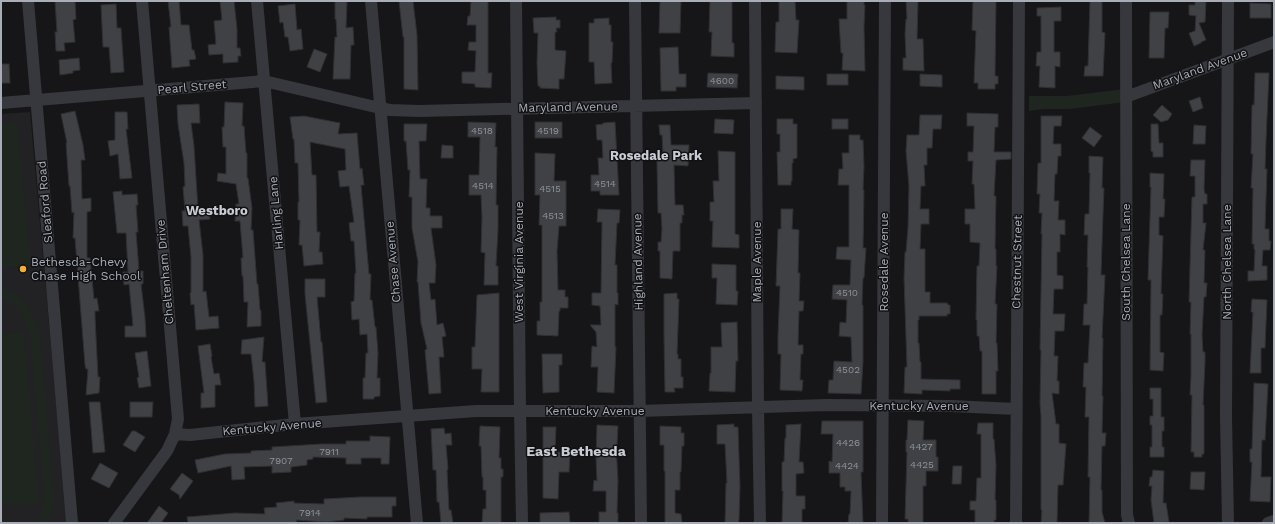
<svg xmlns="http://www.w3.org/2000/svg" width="1275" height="524" viewBox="0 0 1275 524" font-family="'Work Sans',sans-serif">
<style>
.built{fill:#222225}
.green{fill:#1e261f}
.building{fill:#404145;stroke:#303034}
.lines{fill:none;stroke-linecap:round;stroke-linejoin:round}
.street{stroke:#37383d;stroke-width:12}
.poi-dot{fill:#f2b134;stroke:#111113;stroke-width:1.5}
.labels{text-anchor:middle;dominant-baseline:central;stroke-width:3;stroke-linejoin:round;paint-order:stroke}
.number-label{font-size:10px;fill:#8e929b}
.street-label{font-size:12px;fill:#a8adb8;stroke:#111113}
.poi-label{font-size:12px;fill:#a8adb8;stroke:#111113;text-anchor:start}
.neighbourhood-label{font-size:13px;font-weight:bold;fill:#c9ccd4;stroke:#111113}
.quarter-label{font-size:14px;font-weight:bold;fill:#c9ccd4;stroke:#111113}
</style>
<rect width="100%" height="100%" fill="#161618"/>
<path class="built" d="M30 112 58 424 66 523H1V114Z"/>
<path class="green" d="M1125 89V102L1070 109H1044L1029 111V96H1067Z
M17 122 31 265 1 268V124Z
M1 287C22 294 34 311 40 332L54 496 53 510 49 523H38L43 508 44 495 30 332C25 317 16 305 1 298Z
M24 332 39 503 1 506V334Z"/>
<path class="building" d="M55 1H75L76 19 73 20 75 42 64 43 65 51H56L55 32H57Z
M168 1H179L181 25H189L192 50H194L196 59 189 60 190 66 172 68 169 27H171Z
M220 1H234L237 29V48H240L241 56H238V62L223 63V54L209 55 208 45 216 44 214 21 222 20Z
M335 1 347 2 346 28 353 27 354 45H351L350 79H333L335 37H337L336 19H335Z
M399 1H413L417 35 418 90 404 89V37H403Z
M471 1H488V73H492L491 88 475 87V84L462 83V72H475L476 51 468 50 469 42H476V25H467L468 16H470Z
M660 1H681L680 33H659Z
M710 1H732V43H734V57L711 56 712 32H709Z
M779 1H795L796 20H799L797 53 775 52 776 22H779Z
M847 1H864V5H865L864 27 865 71 842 70 843 53H841L839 19H847Z
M906 1H918L917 39H923L924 71 903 70V58H906L905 34 906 19H907Z
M973 1H996L995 76H998V84H995V89H978V83H974L976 31 972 30Z
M1090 1H1102V32L1105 33 1103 76H1084L1085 66H1088Z
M1195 1 1206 2 1205 22 1199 23 1206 40 1201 42V43L1194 46 1189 33 1195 31 1196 16 1189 15V5H1195Z
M1250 3 1271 4V18H1250Z
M116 4 117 28H121L124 72 111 73 109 47H103L101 5Z
M295 4 297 30 301 29 303 49 290 51 288 37H285L283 22 280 23 278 6Z
M1061 7V21H1054V52H1060V67L1055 66V88L1039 87 1040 66H1036L1037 52H1041V16H1037V8Z
M1150 12H1169L1168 28H1165L1164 58H1149Z
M556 17V20H560V28H556L557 32H555V50L566 51 564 79H559V89L540 88V86H538L537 63 538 33H534L533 18Z
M609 18V25H611V42H613L612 63H611L612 83 595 84 594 62H589V23H594V19Z
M678 47 679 74H686V87H676V91H661L660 48Z
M314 49 327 54 320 72 307 67Z
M79 58 80 70 73 71V73L60 75 59 60Z
M1 64H9L10 83H1Z
M708 73 738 74 737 88 707 87Z
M1255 73H1269L1266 140 1265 169H1267L1265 229H1269V241H1271L1270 250H1263L1262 266H1267V280L1248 281V271H1254L1255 250 1254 249V244H1252L1253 188H1251L1253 154H1251L1252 105H1254Z
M827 74H848V85H827Z
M920 74 942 75V87L920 86Z
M776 76 804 77V90L776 89Z
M1200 97 1203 108 1193 112 1189 101Z
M225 102 243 103 242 126H244L246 153H247V178H248L252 208 251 230H253L257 284H258L260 310 261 311V326L247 327 248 302H244L243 276H242L241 258H243L240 221H235L236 204H239L236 184 217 181 218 173 226 174V147H223L222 127H224Z
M199 104 200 123H191L194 146 198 210H209L210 219 199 220 203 255V292L206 291 209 317 218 316 219 328 196 330 194 304 191 305 190 293H191V257L188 226H183L182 211H185L183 187 185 186 184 163 178 124 177 105Z
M1162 105 1172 114 1168 120 1161 122 1153 115Z
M75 111 83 145 85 160H81L82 199 91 198V211L87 212V258H90L94 299 97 298 99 311H95V317L98 377H100L99 393 86 395 88 369H86L85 365 75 238H73L74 212 72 213 70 186H69L66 143H67L61 114Z
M115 112H127L128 129H126L132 178 120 179 118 154 110 156 108 141 115 140Z
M967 113 998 114V127H995L994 152H1011V159L996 160 994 196H996L995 249H996V266H997L995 304H997L996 343H997L998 371H996V394H982V351H980L979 336H977V320H976L977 266H979L980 243 970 242V224H965V209H975L974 184H972L973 161H968V152H973L974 126H967Z
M920 115H942L941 129H933L932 148H927V165H924L925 186H921L920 209H929V224H921L920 249H925V292H930V303H947L948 305H950V314H947V316H919V320H918V343H919L920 362H921V379L960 380V389H950V391L922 390V394L904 393 905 367H907L904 278 905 252H906L908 228 909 186 906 151 907 135H919Z
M304 116 340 123 338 134 357 133 360 169 362 168 364 185H361L369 274H371L370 300H372L375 327H376L378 353 377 378H380V396L374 397V399H363V378H365L366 353H368L367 334 360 335 359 319 352 320 351 302 354 301 355 273H356L354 241H351L349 223 354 222 349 186 340 187 338 171 346 170 345 149 310 142 312 175H316L317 232H320L319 252H322L323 264 304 266 302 245H299L300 220H298V202H299L298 163H295L294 139H293L290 117Z
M1041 116H1062L1061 126H1054L1053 144H1061V156H1058L1057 174H1055L1054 201H1059L1058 220H1065V235L1060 234V252H1057V275L1063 276V289H1054L1053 314H1065L1064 331H1055L1054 356H1058L1057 381H1059V394L1052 393 1056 424H1059V443L1066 444 1063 485H1058L1057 523H1041L1042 510H1041V416L1040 404 1041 350H1040L1042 234H1041L1042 213H1039L1040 194H1037L1038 163H1041Z
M715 119 734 120 733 134 714 133Z
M777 119H793V124H797V158L793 159V163H792V181H791V185H778L777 152H780V134H777Z
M832 119H848V129H832Z
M468 122 496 123 495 147H497L496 205H498V229L496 266H498V285H484L485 253 481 252 482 218 481 195H469V175H479L480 137H468Z
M535 122H562V138H535Z
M615 122 619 195H600V191H591V175H599L598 158H603L602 140H597L596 125 603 124V123Z
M404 124H427L426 141H419L420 179H427L426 208H430V216H442V228H431L436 265 435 283H429L431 300 435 299 437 325 443 323 446 336 442 337 444 357H439L441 393 429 394 425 350 427 349 421 323 418 282H417L418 262 412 228V197H409L410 170H408L406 141H404Z
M1151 124H1158L1159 143H1163V157H1153V152L1151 151Z
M659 125H670L671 145H689L688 166 674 165 675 205H683L684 215H682V223H680V251H673L672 279 660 278V251H658V242H661L662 229 661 213H658L657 164V152L663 153 662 135H660Z
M1194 125 1206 126 1205 144H1193Z
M1090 127 1102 136 1094 147 1082 138Z
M849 135H860V140H863L864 166 863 190H864L863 248H866L864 278H863L862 305H863V362L861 394 828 393 829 380H833L834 361 852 362 851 337 839 336 840 322 846 323 847 300 832 299 833 285H850L851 260 836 259 837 247H849V185H838L839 169H843L842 153H849Z
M442 145 453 146V158H441Z
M718 151 735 152V234L739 235V248L712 247 713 221H710V202H714L713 181H719Z
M535 153 555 154 554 181H566V226H559L557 251 558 290H565V297H568V308H560V311H559L558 336 537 335V321H540V302H542V225H539L540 195H535Z
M1089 156 1103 157 1102 188H1104L1103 214 1101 275H1105L1102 338H1103L1102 396H1103L1102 433H1106L1105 446H1102L1101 490H1102V512L1105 523H1089L1090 477H1088L1089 417H1085L1086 387H1083L1084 363H1088L1090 325H1083L1084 304H1087L1088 267H1087L1088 235H1084L1085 214H1089L1090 173H1089Z
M1191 160H1205L1204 189 1205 194H1207V204H1203V223H1206L1203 250H1205L1204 283H1207L1206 297H1204L1202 335 1203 352H1205V362L1203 405H1204V454H1202V457H1194V452H1191L1192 395H1190L1191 376V334H1190L1191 302H1189L1192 197H1195V176H1190Z
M1150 173 1164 174 1163 199H1165L1164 217H1159V235L1163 236 1161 294H1163L1162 315H1160V352L1164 353 1163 371 1150 370 1151 280H1148L1151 187H1150Z
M122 191V195L137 194 138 205H136L138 232H136L139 271H143V284H141L145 318 146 337H125V326H133L129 284 124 285 123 272H128L126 233H117L113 192Z
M598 209 620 210 619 223H617L615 265H617V293H618V305L615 304V347H616L614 393 597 392 598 367H591L592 346 597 347 596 332 590 325H601L600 306 592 305V293H601L602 222H597Z
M781 209H793L792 229 799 230 798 273H800L799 301H804L803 311H799L798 345H803V354H801L800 380H803L802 391 780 390 781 354H778V335L780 286H776L778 229H781Z
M712 264 736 265V291H738L737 305 716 304 717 278H712Z
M305 279H325V297H317L321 342H322L327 402 316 403 305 294Z
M499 293V392H481L482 369H472V347H475L477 295Z
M677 293V299H679L677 354H678V359H681V377H683V388H674L675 392H665L664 338V294Z
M1252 299 1267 300 1265 348H1261V373H1250L1253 312H1251Z
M737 322 738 361H736L735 392 709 391 710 373H711V347H722L721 323Z
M264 337 262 362H265L268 406 255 407 254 381 251 354H241L242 340Z
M210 344 212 356 211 357 214 374 219 373 221 385H215V407L201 408V393H204L198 346Z
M147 351 151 386 139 388 137 378 139 377 135 353Z
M542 354H562V365H559V392L543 393Z
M1254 383 1268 384 1265 440H1262L1261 477H1271L1270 502 1250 501 1252 462H1250V449H1252Z
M1150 388H1161V417H1164V431H1162V447H1164V457H1150V447H1152V425H1150V416H1153V399H1150Z
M89 402H100L105 452 93 453Z
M130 402H153L152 417H130Z
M908 420 924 421 923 440H936V457H938V471H926V486H923V523H908V519H905L907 452H906V440H907Z
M822 421H863V472H861L863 523H848L849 514H850L851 491H845V487H840V473H829V461L832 462 833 434H821Z
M978 423H993V439H994L996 465 995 500H996V520H994V523H975V510H970V501H976L977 478H981V434H977Z
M734 424V427H738L740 487 739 520 738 523H725L726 483H727L725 444H717V425Z
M801 424 799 462H803L804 473 796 474V496H805V509H802V523H782L783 491H782V462H784L785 438H786V425Z
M597 425 618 426 617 445H616L618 481 617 513H618V523H599V512H606V491H593L594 480 597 481 596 458Z
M480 426 500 427 499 458H501V469H503V477H501V523H482L483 509H486V490H483V477H482L481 446H479Z
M660 426 681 427V433H684V446H682L681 472H680V490H675V513L681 514 682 523H665V471H664V445H660Z
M543 427H556L555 452H570L569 472H559L558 499 543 498Z
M444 428 445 434 451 433 452 445H446L448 469 447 470 449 510H451L453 523H441L439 502H437L436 470H433L431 429Z
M132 431H135L145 437 135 452 123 445Z
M370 436 390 437 389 464H381V458H361V464H346V458L313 457V459L307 460V465L291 467V472L272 473V466L244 467 245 479 232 480 231 466 198 473 195 460 225 454 251 453V451L272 450V447L322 444H346V441H370Z
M100 463 118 473 109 488 91 479Z
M953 466H962L961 484H952Z
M1153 470 1164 471 1163 503H1166L1169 522 1154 523 1151 500 1152 486H1149L1150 477H1152Z
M1191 472H1205L1204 490 1190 489Z
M182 473 193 481 180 499 179 495 170 489Z
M360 497H396V506H392V517H367V519L344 518V520L326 522 296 520 297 523H188L187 517 235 513 265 514 264 508 277 507 276 503 294 501V503L324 504V499Z
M159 506 168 513 161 523H147Z
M569 512 570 523H540V513Z"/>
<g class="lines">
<path class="street" d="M28 1 72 523
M257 1 295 424
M371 1 417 523
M516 1 520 411 522 523
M635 1 641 523
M755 1 758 408 760 523
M1126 1 1127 515 1129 523
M1126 97 1274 42
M1 103 264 81 380 108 390 110 419 111 756 103
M175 434 190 435 295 424 476 411H639L827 405 951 406 1016 409
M114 523 167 451 175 434 178 419 142 1
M882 523 885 1
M1016 523 1019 1
M1228 523 1226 416 1228 1
M1268 523 1274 521"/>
</g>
<circle class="poi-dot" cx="23" cy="269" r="4"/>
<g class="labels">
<g class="number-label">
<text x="722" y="80">4600</text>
<text x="482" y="130">4518</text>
<text x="548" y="130">4519</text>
<text x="605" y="183">4514</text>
<text x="483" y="185">4514</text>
<text x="550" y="188">4515</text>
<text x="553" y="215">4513</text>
<text x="847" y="292">4510</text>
<text x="848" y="369">4502</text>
<text x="848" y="442">4426</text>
<text x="921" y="446">4427</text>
<text x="329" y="451">7911</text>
<text x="281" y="460">7907</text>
<text x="922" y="464">4425</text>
<text x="847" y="465">4424</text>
<text x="310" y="512">7914</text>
</g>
<g class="street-label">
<text transform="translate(1200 69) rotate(-20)">Maryland Avenue</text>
<text transform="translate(192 87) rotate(-5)">Pearl Street</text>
<text transform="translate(568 107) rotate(-1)">Maryland Avenue</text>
<text transform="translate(45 202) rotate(-95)">Sleaford Road</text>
<text transform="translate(276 213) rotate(-95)">Harling Lane</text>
<text transform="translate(393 262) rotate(-95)">Chase Avenue</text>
<text transform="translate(519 262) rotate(-90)">West Virginia Avenue</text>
<text transform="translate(638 262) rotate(-91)">Highland Avenue</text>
<text transform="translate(757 262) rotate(-90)">Maple Avenue</text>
<text transform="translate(884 262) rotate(-90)">Rosedale Avenue</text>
<text transform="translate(1017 262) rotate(-89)">Chestnut Street</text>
<text transform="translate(1126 262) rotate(-90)">South Chelsea Lane</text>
<text transform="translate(1227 262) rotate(-90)">North Chelsea Lane</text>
<text transform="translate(165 272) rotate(-95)">Cheltenham Drive</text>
<text x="919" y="406">Kentucky Avenue</text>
<text x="595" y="411">Kentucky Avenue</text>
<text transform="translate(272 427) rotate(-5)">Kentucky Avenue</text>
</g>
<g class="poi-label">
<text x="31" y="262">Bethesda-Chevy<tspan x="31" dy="14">Chase High School</tspan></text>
</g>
<g class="neighbourhood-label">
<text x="656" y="155">Rosedale Park</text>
<text x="217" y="210">Westboro</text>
</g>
<g class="quarter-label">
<text x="576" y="451">East Bethesda</text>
</g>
</g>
<rect width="1275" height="524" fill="none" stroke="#a8adb8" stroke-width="4"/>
</svg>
